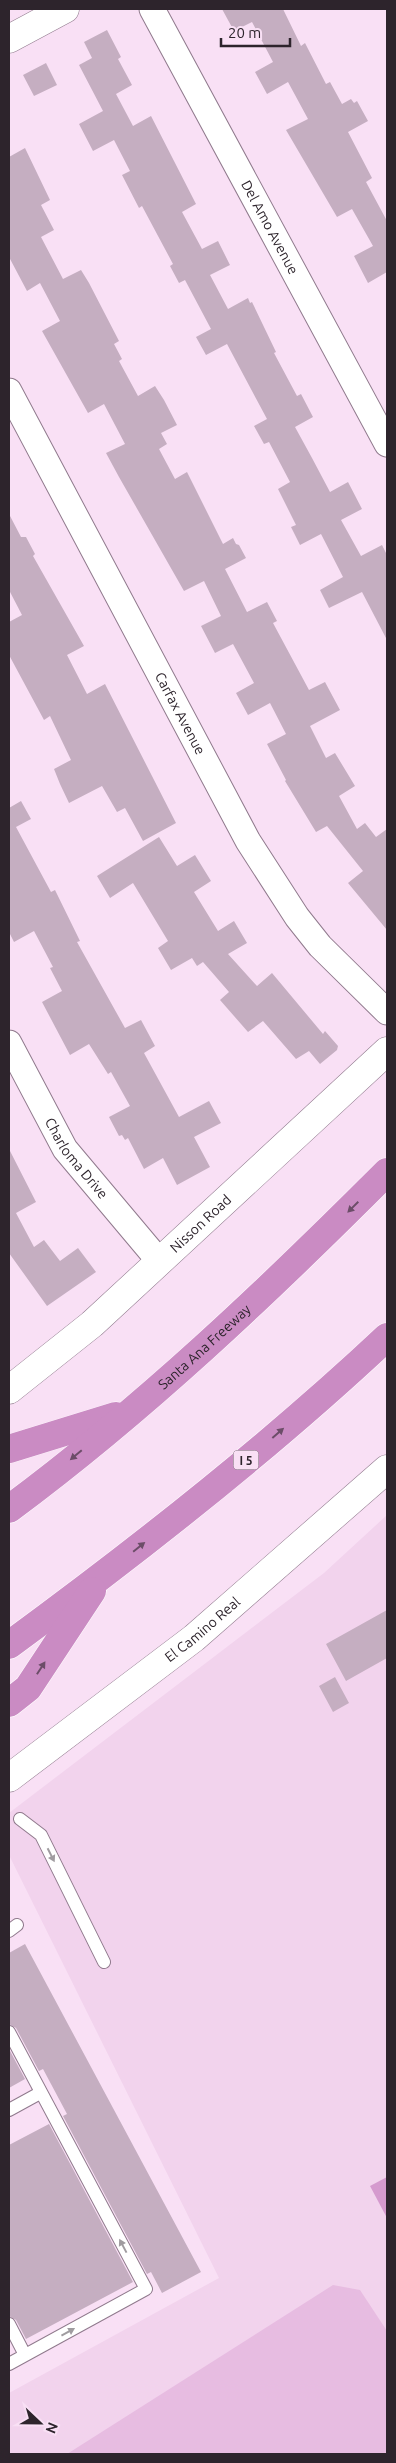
<svg xmlns="http://www.w3.org/2000/svg" width="396" height="2463" viewBox="0 0 396 2463" font-family="Ubuntu,sans-serif">
<style>
.built{fill:#f2d3ed}
.green{fill:#e7bce1}
.water{fill:#d59ace}
.building{fill:#c5aec1}
.lines{fill:none;stroke-linecap:round;stroke-linejoin:round}
.service-casing{stroke:#907a8d;stroke-width:14}
.minor-casing{stroke:#907a8d;stroke-width:27}
.tertiary-casing{stroke:#907a8d;stroke-width:29}
.secondary-casing{stroke:#907a8d;stroke-width:29}
.motorway-casing{stroke:#fff;stroke-width:29}
.service{stroke:#fff;stroke-width:12}
.minor{stroke:#fff;stroke-width:25}
.tertiary{stroke:#fff;stroke-width:28}
.secondary{stroke:#fff;stroke-width:28}
.motorway{stroke:#ca8bc3;stroke-width:28}
.oneway{fill:#6c4d68}
.oneway2{fill:#a09ca0}
.labels{text-anchor:middle;dominant-baseline:central;stroke-width:4.5;stroke-linejoin:round;paint-order:stroke}
.shield{fill:#f9e0f5;stroke:#6a5c68;stroke-width:1}
.shield-label{font-size:12px;font-weight:bold;fill:#2d242c}
.street-label{font-size:14px;fill:#2d242c;stroke:#f9e0f5}
</style>
<rect width="100%" height="100%" fill="#f9e0f5"/>
<path class="built" d="M387 1515V2454H9V2393L219 2278 9 1855V1813L324 1573Z"/>
<path class="green" d="M333 2285 360 2290 387 2331V2454H67Z"/>
<path class="water" d="M387 2177V2218L370 2186Z"/>
<path class="building" d="M222 9H283L301 46 305 43 326 84 330 82 342 104 351 99 354 103 357 101 368 121 348 132 372 178 366 182 387 221V272L368 283 354 256 373 246 352 209 337 217 286 130 308 119 288 82 267 94 255 72 273 62 252 22 234 31Z
M107 30 121 57 118 59 132 85 116 94 133 126 151 116 196 204 182 212 202 249 218 241 230 265 210 275 228 309 248 298 250 303 252 302 276 352 274 353 297 396 301 394 313 417 295 427 312 458 330 492 348 482 362 509 341 520 361 556 382 545 387 555V640L362 592 329 608 320 590 343 577 321 534 300 545 291 527 296 525 278 489 290 482 269 442 264 444 254 426 267 419 227 344 206 355 196 337 211 329 185 280 179 283 170 266 173 264 142 206 139 208 122 175 130 171 114 140 93 151 79 124 103 111 79 65 92 58 84 42Z
M46 63 57 85 34 96 23 75Z
M25 148 50 200 41 205 54 230 41 237 63 279 81 270 89 283 119 341 114 344 122 359 119 361 138 396 155 386 164 400 177 425 161 433 167 444 159 449 175 479 187 472 223 544 233 538 236 544 239 545 246 558 225 569 247 612 267 602 277 621 273 623 309 690 325 682 340 710 310 726 326 758 335 753 355 786 339 796 357 829 365 823 376 837 387 829V930L348 883 363 871 327 826 316 832 285 781 286 780 267 744 286 734 270 703 248 715 236 693 254 683 233 644 215 653 201 626 221 616 204 581 184 591 119 477 106 453 125 444 104 404 88 413 42 331 60 321 40 283 27 291 9 257V157Z
M9 514 21 537H26L35 554 33 556 84 646 67 655 87 694 105 684 176 823 143 841 125 808 117 812 102 786 69 803 60 784 54 769 71 760 50 716 44 720 9 655V622L22 615 9 590Z
M21 801 31 819 16 827 51 892 55 890 80 941 77 942 125 1028 141 1020 155 1046 144 1053 179 1117 209 1101 221 1123 194 1137 210 1167 177 1185 163 1158 144 1169 128 1138 125 1140 122 1135 119 1136 109 1117 130 1106 111 1072 108 1074 89 1044 70 1055 42 1002 62 991 50 968 53 967 34 931 14 942 9 932V808Z
M159 837 177 866 195 855 211 881 194 892 218 931 234 921 247 943 228 954 257 986 272 973 323 1034 325 1031 338 1046 337 1050 320 1064 309 1051 296 1059 263 1021 248 1032 220 1000 229 992 203 962 197 966 192 958 171 970 158 948 168 941 133 883 110 898 97 876Z
M9 1149 36 1202 16 1213 34 1247 44 1240 60 1261 78 1248 96 1272 47 1306 9 1253Z
M387 1610V1658L346 1681 326 1644Z
M335 1677 349 1703 333 1712 319 1686Z
M25 1944 201 2272 162 2293 151 2272 147 2274 63 2116 67 2114 43 2069 39 2071 16 2028 9 2024V1953Z
M9 2049 25 2079 9 2088Z
M49 2124 133 2282 26 2339 16 2320 9 2316V2145Z"/>
<g class="lines">
<defs>
<path id="service" d="M20 1819 41 1835 104 1962
M9 1931 17 1925
M9 2032 146 2289 9 2364
M9 2110 40 2093
M9 2324 25 2355"/>
<g id="minor">
<path id="s1" d="M152 9 387 444"/>
<path id="s2" d="M9 391 248 841 297 917 320 946 387 1012"/>
<path id="s3" d="M9 1043 65 1149 160 1262"/>
</g>
<g id="tertiary">
<path d="M9 39 65 9"/>
<path id="s4" d="M9 1390 92 1324 387 1051"/>
</g>
<g id="secondary">
<path id="s5" d="M9 1778 194 1638 387 1469"/>
</g>
<g id="motorway">
<path d="M9 1449 116 1416"/>
<path id="s6" d="M9 1509C144 1409 268 1291 387 1172"/>
<path d="M9 1645C140 1549 269 1448 387 1337"/>
<path d="M9 1703 28 1688 92 1591"/>
</g>
</defs>
<use href="#service" class="service-casing"/>
<use href="#minor" class="minor-casing"/>
<use href="#tertiary" class="tertiary-casing"/>
<use href="#secondary" class="secondary-casing"/>
<use href="#motorway" class="motorway-casing"/>
<use href="#service" class="service"/>
<use href="#minor" class="minor"/>
<use href="#tertiary" class="tertiary"/>
<use href="#secondary" class="secondary"/>
<use href="#motorway" class="motorway"/>
</g>
<defs><path id="oneway-solid" d="M-6-.8H1V-3.2L6.5 0L1 3.2V.8H-6Z" transform="scale(1.25)"/></defs>
<g class="oneway">
<use href="#oneway-solid" transform="translate(353 1207) rotate(135)"/>
<use href="#oneway-solid" transform="translate(278 1433) rotate(-41)"/>
<use href="#oneway-solid" transform="translate(76 1455) rotate(140)"/>
<use href="#oneway-solid" transform="translate(139 1547) rotate(-39)"/>
<use href="#oneway-solid" transform="translate(41 1668) rotate(-57)"/>
</g>
<g class="oneway2">
<use href="#oneway-solid" transform="translate(51 1855) rotate(63)"/>
<use href="#oneway-solid" transform="translate(123 2246) rotate(-118)"/>
<use href="#oneway-solid" transform="translate(68 2332) rotate(-29)"/>
</g>
<g class="labels">
<rect class="shield" x="233.5" y="1450.5" width="25" height="19" rx="4"/>
<g class="shield-label">
<text x="246" y="1460">I 5</text>
</g>
<g class="street-label">
<text stroke="none"><textPath href="#s1" startOffset="248">Del Amo Avenue</textPath></text>
<text stroke="none"><textPath href="#s2" startOffset="365">Carfax Avenue</textPath></text>
<text stroke="none"><textPath href="#s3" startOffset="134">Charloma Drive</textPath></text>
<text stroke="none"><textPath href="#s4" startOffset="254">Nisson Road</textPath></text>
<text stroke="none"><textPath href="#s6" startOffset="254">Santa Ana Freeway</textPath></text>
<text stroke="none"><textPath href="#s5" startOffset="244">El Camino Real</textPath></text>
</g>
</g>
<rect width="396" height="2463" fill="none" stroke="#2d242c" stroke-width="20"/>
<g transform="translate(40 2423) rotate(112)" stroke="#f9e0f5" stroke-width="4" paint-order="stroke">
<path d="M0-4L9 19L0 12L-9 19Z" fill="#2d242c"/>
<text y="-8" font-size="14" font-weight="bold" text-anchor="middle" fill="#2d242c">N</text>
</g>
<path d="M221 38v8h69v-8" fill="none" stroke="#2d242c" stroke-width="2.5"/>
<text x="228" y="38" font-size="15" fill="#2d242c" stroke="#f9e0f5" stroke-width="4" paint-order="stroke">20 m</text>
</svg>
